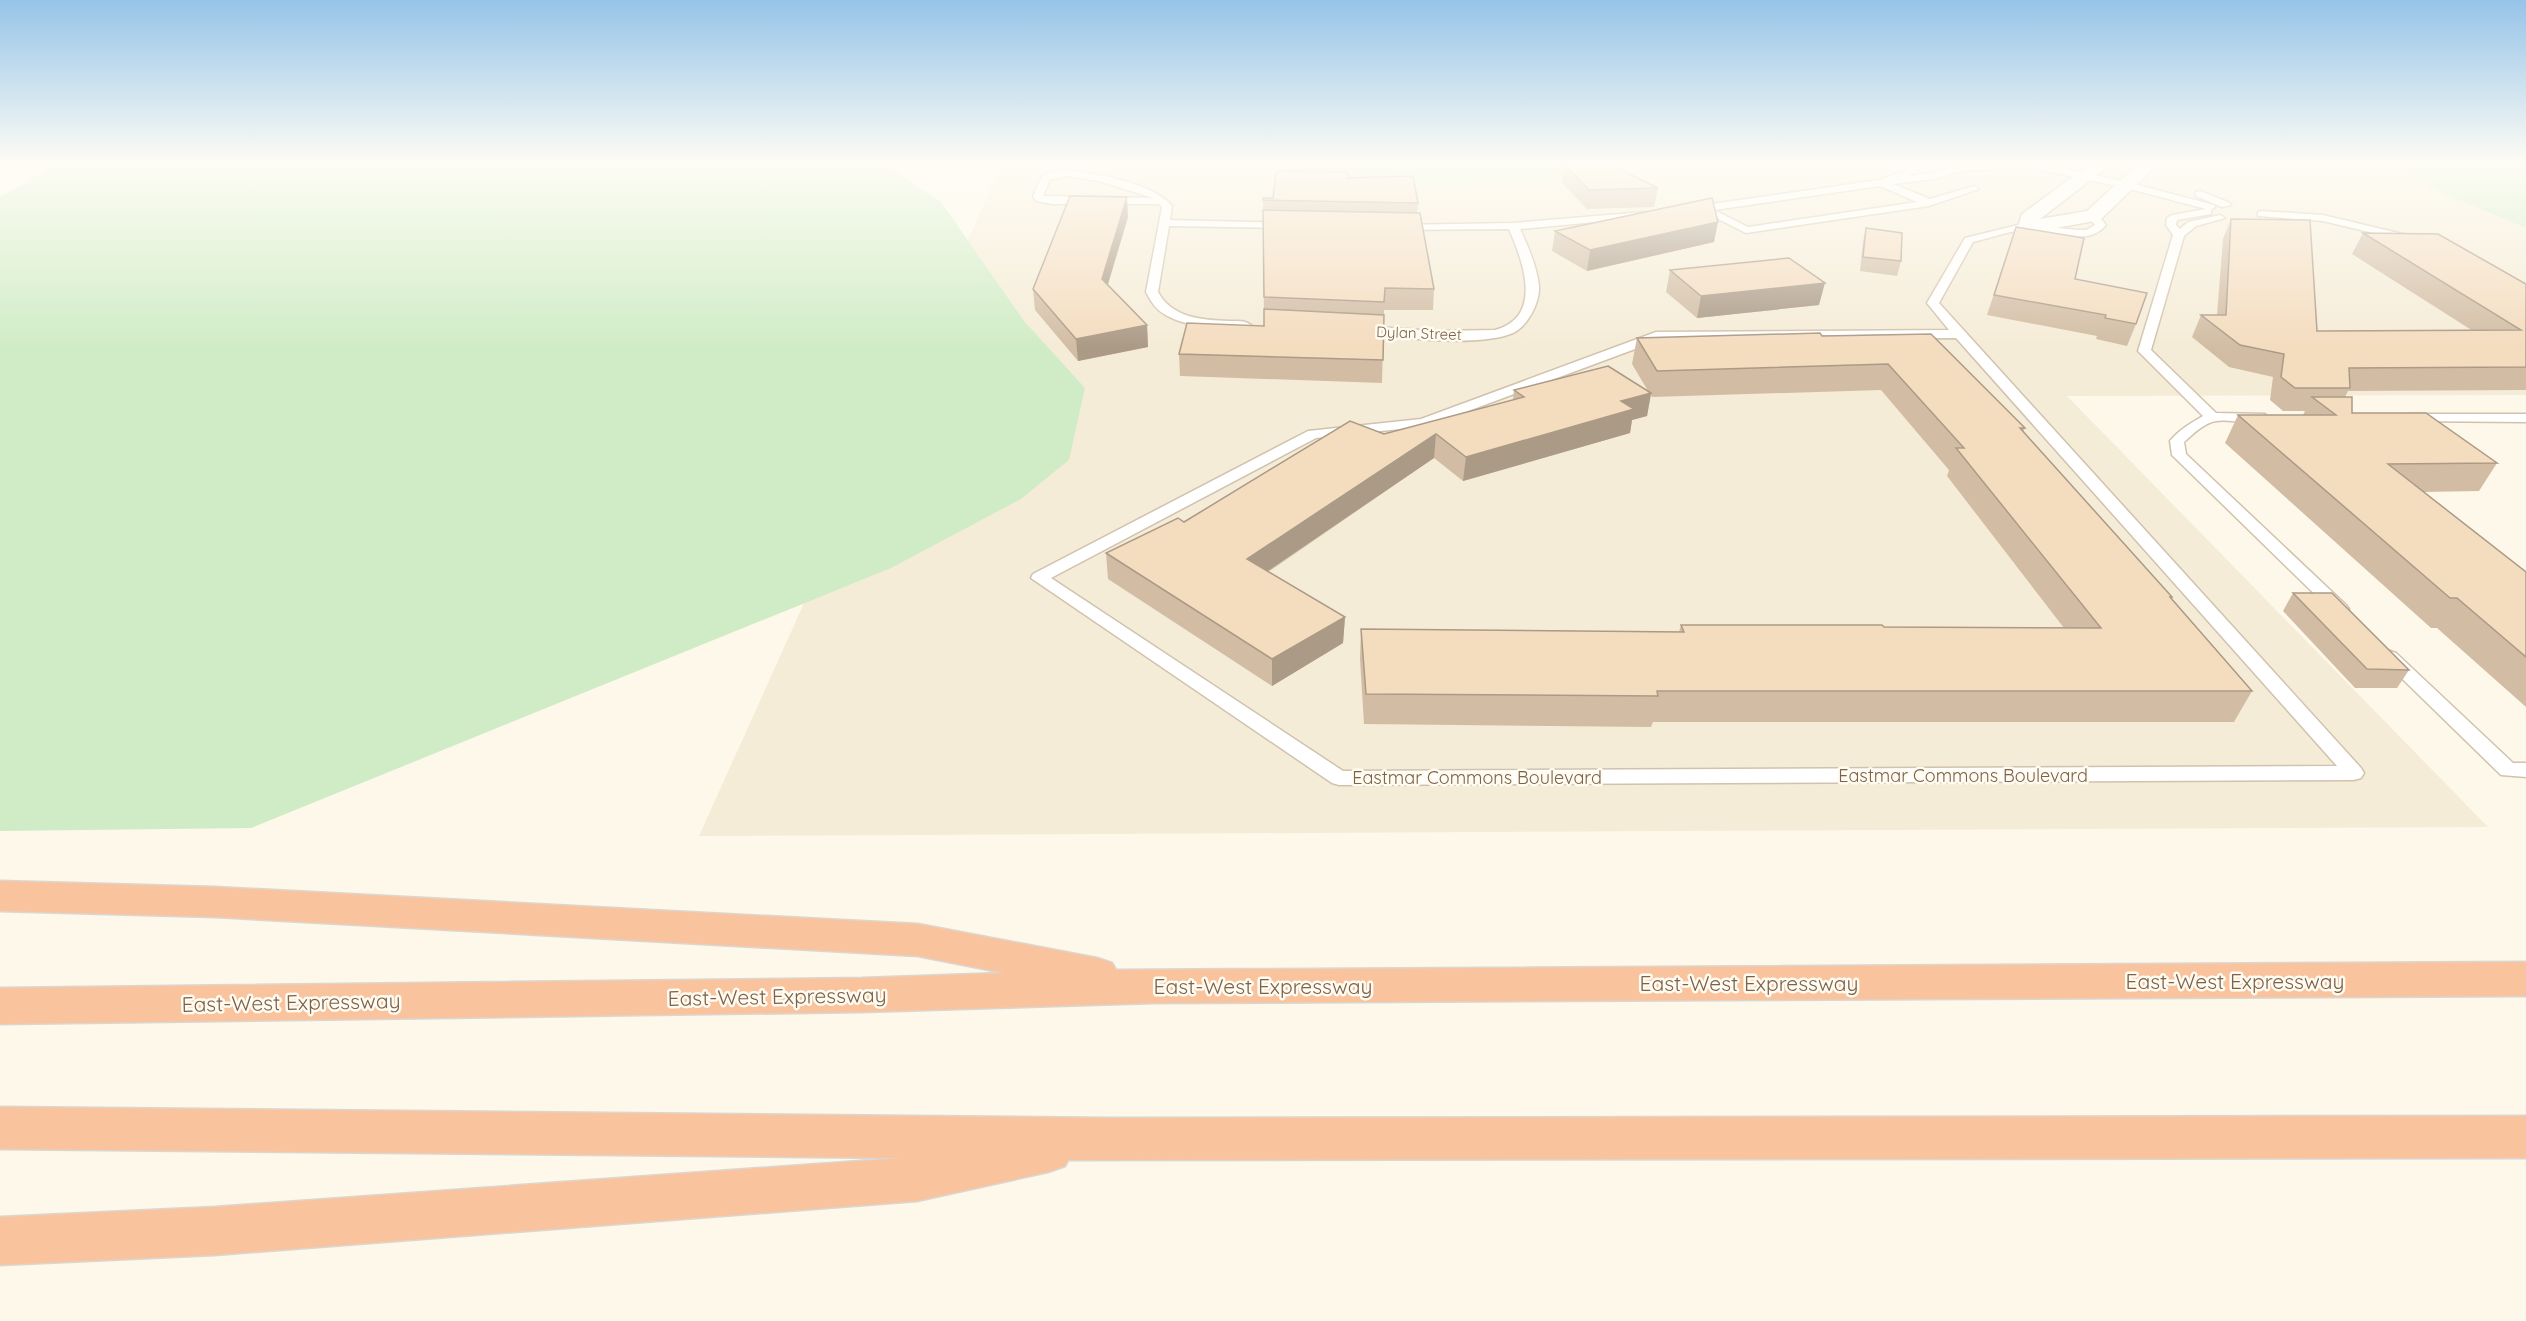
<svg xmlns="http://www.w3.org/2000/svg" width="2526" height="1321" viewBox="0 0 2526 1321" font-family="Quicksand,sans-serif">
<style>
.residential{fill:#f5ecd7}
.green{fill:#d0ecc6}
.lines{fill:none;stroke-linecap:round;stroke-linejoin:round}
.service-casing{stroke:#d1c2ad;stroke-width:3}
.minor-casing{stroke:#d1c2ad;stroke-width:3}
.motorway-casing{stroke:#dcd6d0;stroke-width:3}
.service{fill:#fff;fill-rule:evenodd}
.minor{fill:#fff;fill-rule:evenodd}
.motorway{fill:#f9c39e;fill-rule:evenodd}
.wall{fill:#d2bda4}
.shaded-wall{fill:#ab9a86}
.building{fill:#f4dcbf;stroke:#ab9a86;stroke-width:1.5}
.labels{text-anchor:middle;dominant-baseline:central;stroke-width:5;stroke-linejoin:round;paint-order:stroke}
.far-street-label{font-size:15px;fill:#7a624b;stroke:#fffbf0}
.street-label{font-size:18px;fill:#7a624b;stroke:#fffbf0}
.near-street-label{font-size:21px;fill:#7a624b;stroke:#fffbf0}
</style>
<rect width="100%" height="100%" fill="#fdf8e9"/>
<path class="residential" d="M1003 162H2526V395L2067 396 2488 827 699 836Z"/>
<path class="green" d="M43 162H885L897 173 941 202 1024 321 1085 388 1069 460 1021 499 891 568 251 828 0 831V197L43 173Z
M1249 162H1633C1619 167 1604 173 1590 176 1560 182 1529 181 1498 182 1415 185 1330 182 1249 162Z
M2391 162H2526V228L2443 193 2394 167Z"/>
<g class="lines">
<defs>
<path id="service" d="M1918 162H1930L1909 176 1933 173 1958 165 2034 162 2127 182 2214 205 2215 207 2211 210V214L2177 220 2176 225 2180 229 2188 222 2220 215 2225 218 2196 226 2184 236 2151 350 2216 413 2265 414 2267 417C2256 428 2230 418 2216 421 2204 423 2193 434 2184 442L2186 454 2346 605 2349 609 2346 613H2334L2172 455 2170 441C2179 430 2191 423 2203 416L2138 351 2173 235 2166 225 2167 218 2172 215 2206 209 2126 188 2015 164 1996 169 1959 171 1935 179 1893 184 1930 199 1974 186 1979 189 1929 206 1746 233 1702 211 1690 213 1685 210 1690 207 1879 180 1908 170ZM1880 186 1917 202 1748 227 1714 210Z
M1067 170C1099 174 1153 183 1172 206L1170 220 1292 223V227L1288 228 1169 226 1158 292C1172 318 1202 320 1229 321 1237 321 1245 320 1251 325L1249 328C1228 333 1183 326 1164 314 1155 309 1151 301 1146 292L1162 207 1159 204H1052L1036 201 1033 196 1042 176 1055 171ZM1067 176 1099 181 1153 198 1043 196 1050 180Z
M2200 191 2230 203 2231 205 2222 207 2196 196V192Z
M2262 211 2323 215 2415 237 2417 239 2411 242 2323 221 2258 216V212Z
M1644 212 1649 215 1648 217 1520 229C1528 246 1537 267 1539 286 1540 302 1528 326 1513 333 1477 348 1399 337 1360 334L1354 330 1360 326 1436 331 1495 330C1544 317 1523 261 1509 229L1399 230 1394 227 1395 225 1513 223Z
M2093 213 2097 214 2106 225C2087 248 2054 230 2029 230 2010 230 1991 238 1973 242L1939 303 2361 768 2364 773 2361 778 2354 780 1339 785 1332 783 1031 578 1033 574 1308 431 1421 419 1656 332 1949 330 1927 303 1965 238 2022 224 2078 230H2086L2095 225 2088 216ZM1956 338 2337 766 1343 771 1051 578 1316 438 1428 426 1662 339Z
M2408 414H2526V422L2403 421 2401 418Z
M2390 651 2396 653 2513 763H2526V777L2501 775 2384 661 2381 657 2384 653Z"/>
<path id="minor" d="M2093 162H2114L2040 219 2087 211 2140 162H2160L2100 220 2028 233 2021 231 2018 227 2022 214Z"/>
<path id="motorway" d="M0 881 215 887 918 924 1097 958 1112 963 1116 970 2526 962V996L1155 1003 862 1012 0 1024V988L862 978 1004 973 918 956 215 917 0 911Z
M0 1107 1109 1118 2526 1116V1158L1068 1160 1065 1166 1048 1172 917 1201 215 1255 0 1265V1217L215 1207 902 1158 0 1149Z"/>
</defs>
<use href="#service" class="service-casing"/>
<use href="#minor" class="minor-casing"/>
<use href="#motorway" class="motorway-casing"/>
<use href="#service" class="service"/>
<use href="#minor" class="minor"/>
<use href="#motorway" class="motorway"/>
</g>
<path class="wall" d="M1564 164 1658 188 1654 207 1587 209 1562 183Z
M1348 178 1418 203 1417 213 1434 289 1433 310H1384L1382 383 1180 376 1179 354 1264 326 1263 198H1273Z
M1128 217 1108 285 1147 325 1148 347 1078 361 1035 310 1033 289Z
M2231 219 2317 331H2473L2352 254 2363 233 2526 284V390L2348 391 2345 397 2352 413 2497 463 2479 491 2423 492 2526 572V707L2437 628H2431L2225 443 2238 415H2303L2305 411H2283L2270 400 2273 377 2229 367 2192 337 2201 315H2217L2223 239Z
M2016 227 2075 279 2136 324 2127 346 2096 339 2097 336 1987 315Z
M1866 228 1901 261 1897 276 1860 271 1863 242Z
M1555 231 1714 242 1587 271 1552 251Z
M1670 270 1819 305 1697 318 1666 292Z
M1931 334 2025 428 2023 432 2172 597 2171 598 2252 691 2234 722H1653L1651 727 1364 724 1360 659 1361 629 1679 632 1681 625 2064 628 1947 476 1949 470 1881 390 1652 397 1651 395 1647 416 1632 420 1630 433 1463 481 1434 458 1268 572 1345 617 1343 643 1272 686 1108 579 1106 553 1184 522 1384 434 1513 400 1514 390 1648 391 1632 364 1637 338Z
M2293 593 2409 670 2397 688H2355L2283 611Z"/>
<path class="shaded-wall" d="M1127 197 1128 217 1103 300 1102 279Z
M1718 222 1714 242 1587 271 1590 250Z
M1825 283 1819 305 1697 318 1701 296Z
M1147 325 1148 347 1078 361 1076 339Z
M1651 393 1647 416 1632 420 1630 433 1463 481 1466 457 1621 401Z
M1436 434 1434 458 1247 585V559Z
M1345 617 1343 643 1272 686V659Z"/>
<path class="building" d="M1605 162 1658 188 1589 190 1564 164Z
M1276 171 1348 172V178L1413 176 1418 203 1263 200V198H1273Z
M1070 196 1127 197 1102 279 1147 325 1076 339 1033 289Z
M1712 198 1718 222 1590 250 1555 231Z
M1263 210 1420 213 1434 289 1385 288 1384 302 1264 297Z
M2231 219 2310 220 2317 331 2521 330 2363 233 2438 234 2526 284V367L2349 368 2350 388H2295L2281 377 2284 354 2240 345 2201 315H2226Z
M2016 227 2084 238 2075 279 2147 293 2136 324 2105 318 2106 315 1994 295Z
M1866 228 1902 233 1901 261 1863 257Z
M1789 258 1825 283 1701 296 1670 270Z
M1264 309 1384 315 1383 360 1179 354 1187 323 1264 326Z
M1820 333 1822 336 1931 334 2025 428H2020L2172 597H2170L2252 691H1657L1658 696 1366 694 1361 629 1684 632 1681 625H1882L1884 627 2101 628 1956 448H1964L1888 364 1657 371 1637 338Z
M1608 366 1651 393 1621 401 1634 409 1466 457 1436 434 1247 559 1345 617 1272 659 1106 553 1178 518 1184 522 1350 421 1384 434 1524 397 1514 390Z
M2312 397H2352V413H2426L2497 463 2388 464 2526 572V657L2457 598H2450L2238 415H2336Z
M2293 593H2332L2409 670 2367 669Z"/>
<linearGradient id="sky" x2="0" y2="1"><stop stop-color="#96c4e8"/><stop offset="0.47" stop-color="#fefcf5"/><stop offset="1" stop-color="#fefcf5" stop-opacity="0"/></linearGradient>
<rect width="2526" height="347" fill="url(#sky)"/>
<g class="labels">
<g class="far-street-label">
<text transform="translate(1419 333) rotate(2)">Dylan Street</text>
</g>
<g class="street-label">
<text x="1963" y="775">Eastmar Commons Boulevard</text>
<text x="1477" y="777">Eastmar Commons Boulevard</text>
</g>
<g class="near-street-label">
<text x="2235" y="981">East-West Expressway</text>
<text x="1749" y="983">East-West Expressway</text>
<text x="1263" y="986">East-West Expressway</text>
<text transform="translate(777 996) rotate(-1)">East-West Expressway</text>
<text transform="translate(291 1002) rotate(-1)">East-West Expressway</text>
</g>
</g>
</svg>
